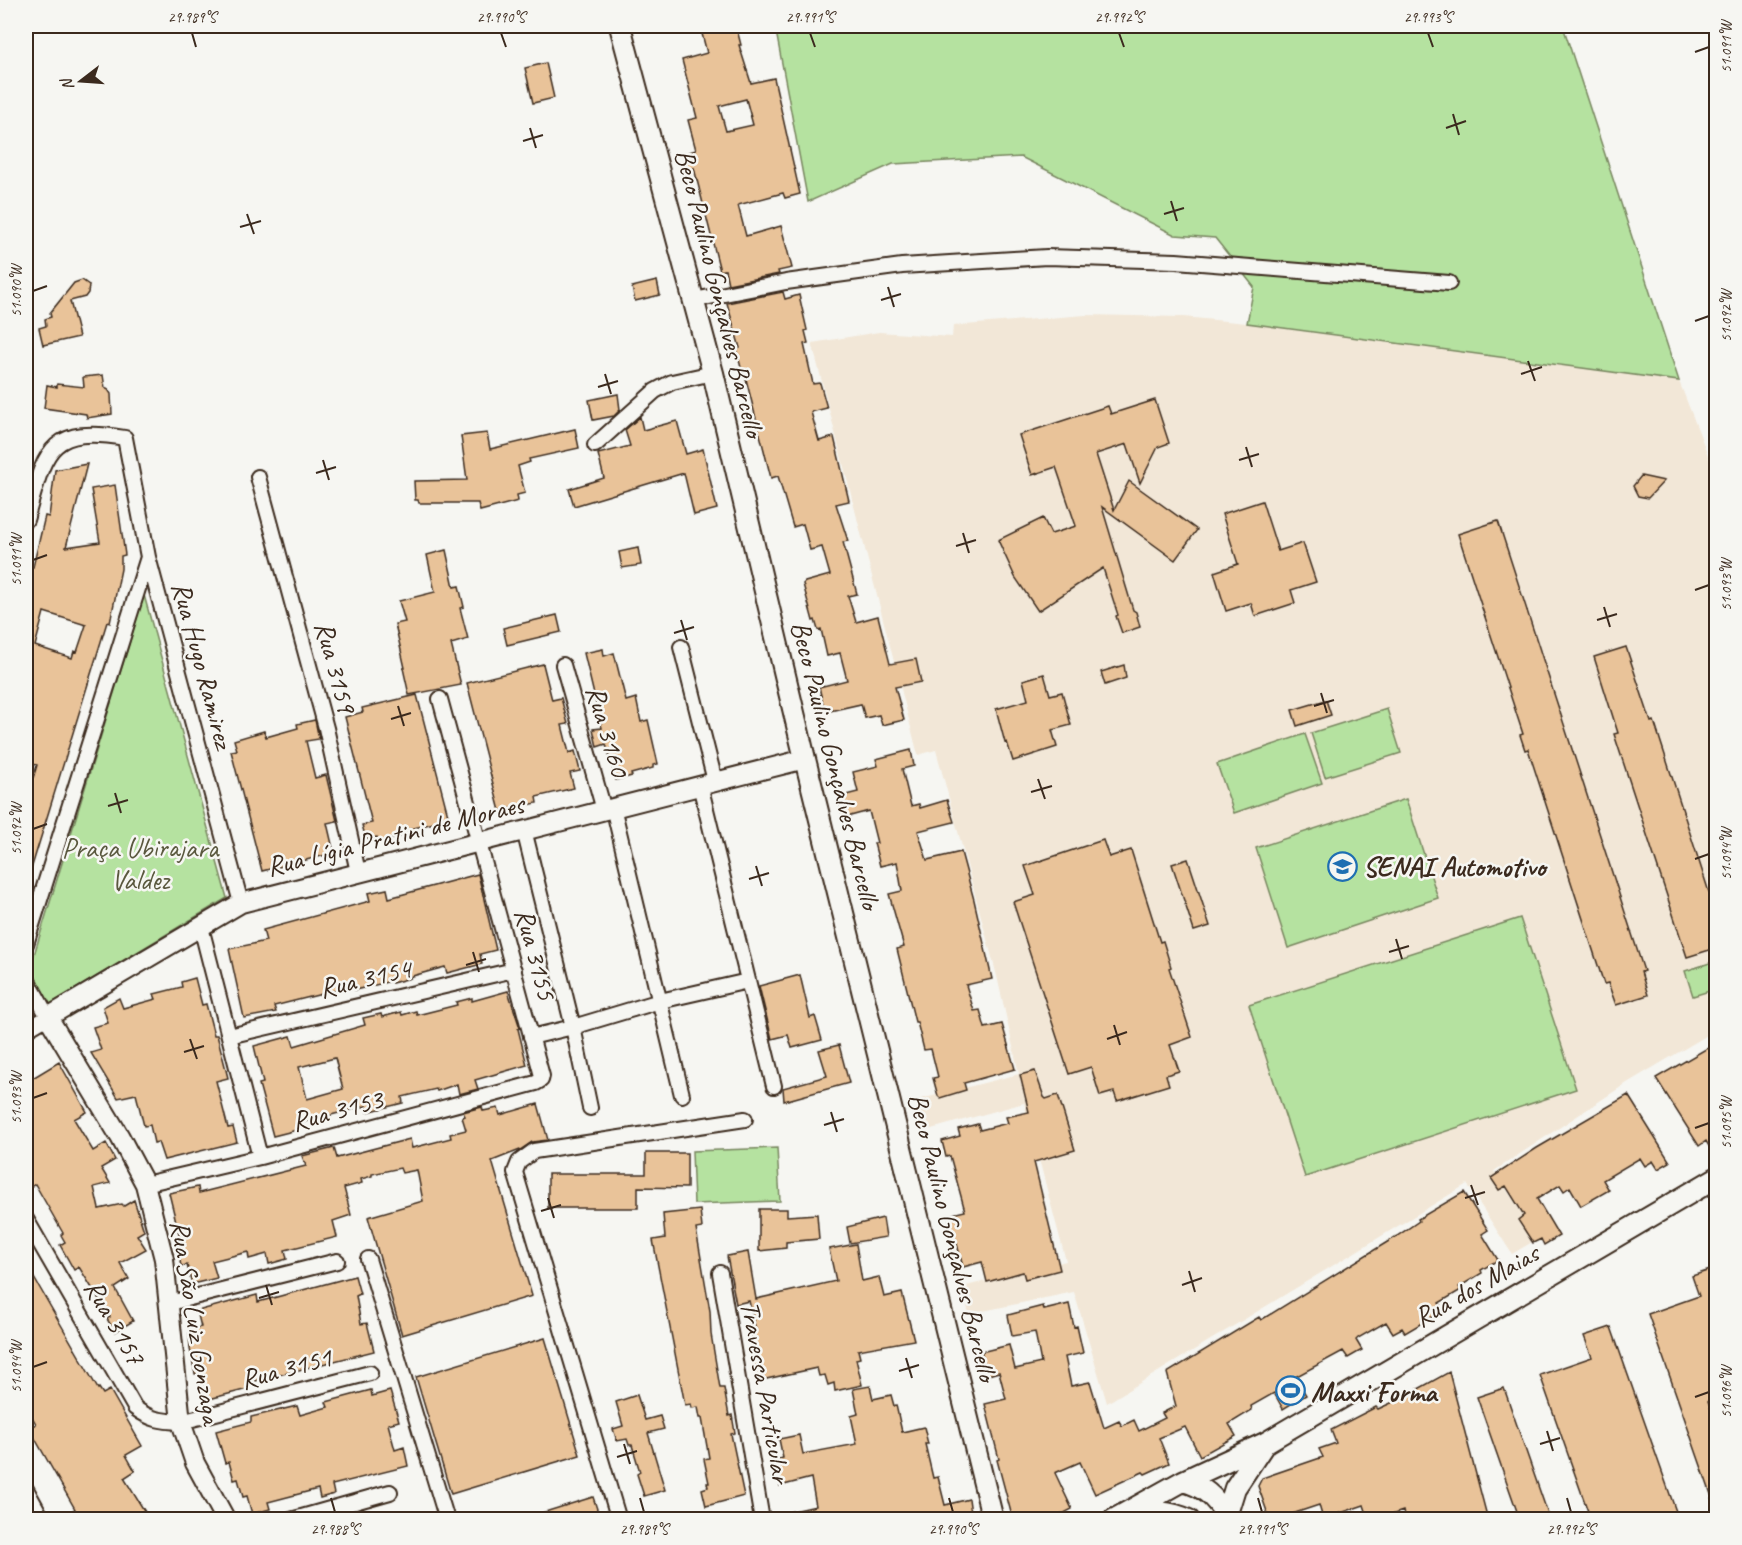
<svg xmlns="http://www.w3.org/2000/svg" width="1742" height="1545" viewBox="0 0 1742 1545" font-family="Caveat,sans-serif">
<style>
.built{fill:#f2e7d7}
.green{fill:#b5e2a0;stroke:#78865f;stroke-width:1.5}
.building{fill:#e9c399;stroke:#3b2a1e;stroke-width:1.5;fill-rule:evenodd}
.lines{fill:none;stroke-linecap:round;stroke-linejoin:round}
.minor-casing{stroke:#3b2a1e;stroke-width:18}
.tertiary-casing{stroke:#3b2a1e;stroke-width:22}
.secondary-casing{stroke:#3b2a1e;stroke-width:24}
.minor{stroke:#f6f6f2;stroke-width:14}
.tertiary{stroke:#f6f6f2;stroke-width:18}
.secondary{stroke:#f6f6f2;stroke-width:20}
.ticks{fill:none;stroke:#3b2a1e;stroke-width:2}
.labels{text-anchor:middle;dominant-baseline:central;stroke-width:5;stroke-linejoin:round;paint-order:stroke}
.street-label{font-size:28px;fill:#3b2a1e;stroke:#f6f6f2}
.park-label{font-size:28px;fill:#5a583e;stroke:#f6f6f2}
.poi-label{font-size:28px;font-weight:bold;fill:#3b2a1e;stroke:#f6f6f2;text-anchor:start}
.neatline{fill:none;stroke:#3b2a1e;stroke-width:2}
.ticks-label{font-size:15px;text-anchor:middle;fill:#3b2a1e}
</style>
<rect width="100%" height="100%" fill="#f6f6f2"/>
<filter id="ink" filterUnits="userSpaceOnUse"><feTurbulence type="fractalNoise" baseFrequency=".0167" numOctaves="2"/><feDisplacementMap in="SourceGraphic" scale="12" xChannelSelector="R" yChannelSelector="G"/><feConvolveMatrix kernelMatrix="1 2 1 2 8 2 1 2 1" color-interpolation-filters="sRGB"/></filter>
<g filter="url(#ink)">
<path class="built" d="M1085 315 1183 317 1247 323 1679 381 1716 476V1030L1627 1083 1494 1171 1539 1238 1512 1254 1467 1184 1107 1403 1074 1292 969 1314 962 1287 1066 1261 1024 1103 924 1131 917 1100 1019 1074 997 976 936 750 918 755 812 343 879 332 952 337 953 326Z"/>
<path class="green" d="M775 26H1563L1679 381 1247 323 1254 287 1215 238 1175 235 1021 157 893 164 808 202Z
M144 595 227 898 49 1005 29 971Z
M1387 709 1401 753 1325 777 1311 733Z
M1305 734 1322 783 1234 813 1217 764Z
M1406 799 1438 898 1288 948 1256 848Z
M1520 918 1576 1089 1305 1177 1249 1005Z
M1716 961V989L1693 996 1685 971Z
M777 1148 780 1201 694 1204 692 1151Z"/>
<path class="building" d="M700 26H736L741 45H739L751 83 774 78 800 194 785 198 783 193 738 205 746 236 781 226 792 268 778 271 779 274 728 284 725 270 720 271 694 168 687 170 683 154 696 150 688 120 697 118 682 60 707 53ZM746 99 753 125 726 131 719 106Z
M546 63 554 98 533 103 525 68Z
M82 280 89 285 88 293 85 297 70 301 79 337 43 345 39 328 46 326 45 319 51 317 50 313 74 283Z
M657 281 660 295 635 301 632 287Z
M783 292 785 299 799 295 807 330 805 331 808 343 804 344 813 384 820 383 827 408 811 412 819 441 834 437 849 501 836 504 848 541 843 542 857 594 848 596 856 622 878 616 890 664 916 659 921 682 895 687 904 720 882 725 879 715 865 718 861 704 825 712 819 687 847 680 840 653 827 656 821 629 818 630 815 620 813 621 803 584 805 582 830 575 822 547 810 550 803 524 793 527 778 476 771 478 745 375H743L736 349 740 348 727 303Z
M103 375 105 388H107L111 394 112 414 87 418 86 414 44 408 47 385 57 387V384L84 387 83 377Z
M618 394 620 410 614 416 593 420 589 400Z
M1155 400 1169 443 1158 447 1140 483 1127 444 1096 454 1114 510 1129 481 1197 530 1175 560 1102 507 1133 610 1136 612 1140 627 1122 633 1116 616 1118 615 1103 568 1038 611 1015 577 998 540 1043 518 1051 534 1076 526 1056 467 1032 475 1019 435 1108 406 1111 414Z
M640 417 643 430 677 421 686 454 703 449 717 509 694 515 684 473 574 506 569 489 604 478 598 454 630 446 625 430Z
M575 429 579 448 529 459 530 462 518 466 525 493 517 495 518 501 480 511 478 503H419L418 500H415L414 481 467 480 461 436 487 433 490 449Z
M87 464 66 547 100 542 91 489 115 485 125 555 121 556V569L110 623 107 622 29 876H26V802L37 765 26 762V745L32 724 26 722V579L30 566 33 567 45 516 49 517 55 470ZM44 612 86 625 77 652 74 651 72 658 35 646Z
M1641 476 1664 481 1648 498 1638 496 1633 486Z
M1262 501 1278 551 1303 543 1316 582 1291 590 1295 603 1255 616 1251 603 1226 611 1214 572 1238 564 1222 514Z
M1498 521 1644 971 1641 972 1648 995 1616 1005 1608 983 1604 984 1528 749 1525 750 1520 735 1523 734 1458 534Z
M638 548 641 565 622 568 619 552Z
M446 550 454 587 459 586 464 607 460 608 468 639 451 644 461 685 409 695 403 668H405L395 624 405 622 399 601 435 592 427 555Z
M557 615 561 632 507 645 503 628Z
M1626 647 1651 722 1654 721 1716 914V948L1687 957 1614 734 1618 733 1594 657Z
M603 649 604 656 614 653 626 701 636 698 641 722 648 720 658 764 653 765V768L631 774 632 776 616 780 606 744 597 747 593 729 602 728 584 653Z
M543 664 552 700 561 698 568 724 562 725 569 753 575 751 580 771 570 773 574 788 536 797 537 803 500 811 467 683Z
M1124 665 1126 678 1105 685 1101 672Z
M1044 674 1050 695 1062 692 1071 725 1052 730 1057 747 1013 761 1007 742 1005 743 996 709 1028 700 1023 680Z
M417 695 449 819 399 832 400 837 378 842 377 837 366 839 362 825 372 823 345 717 363 712 362 708Z
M1326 700 1331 715 1297 726 1292 710Z
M315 720 319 739 306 741 315 778 326 775 337 821 327 823 334 853 262 871 231 751 237 750 234 740 264 731 266 737 298 728 297 724Z
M911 750 914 766 902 769 911 806 919 804 920 808 947 800 954 822 918 831 927 860 961 852 974 900 992 979 966 985 974 1011 980 1010 985 1028 1002 1024 1015 1069 964 1083 966 1090 940 1098 938 1096 933 1078 938 1077 931 1049 924 1050 917 1022H915L897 949 904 947 889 894 902 891 897 862 880 866 874 843H877L869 811 843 818 838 797 858 792 853 772 878 766 876 759Z
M1103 840 1109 857 1131 850 1160 942 1163 941 1171 967 1169 968 1192 1037 1170 1045 1179 1071 1166 1075 1169 1085 1117 1101 1114 1092 1100 1096 1091 1067 1069 1074 1013 902 1035 895 1025 866Z
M1188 859 1210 926 1194 931 1172 864Z
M478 874 496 950 480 954 482 964 447 973 445 967 409 977 410 978 392 983 391 981 355 990 354 986 274 1006 276 1012 244 1018 229 949 266 941 263 930 370 901 368 893 387 889 389 898Z
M800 975 810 1018 815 1016 822 1040 792 1048 788 1035 772 1039 759 986Z
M195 978 202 1005 206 1004 214 1035H217L226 1070 228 1078 216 1081 228 1128 233 1127 237 1142 164 1160 158 1142 154 1143 150 1125 144 1126 136 1094 118 1098 91 1053 101 1050 93 1027 108 1023 103 1007 119 998 123 1008 156 999 154 994 182 987 181 982Z
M508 991 520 1028 518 1029 527 1065 475 1080 478 1089 459 1094 457 1084 437 1091 436 1089 402 1097 403 1103 367 1112 366 1106 296 1124 297 1130 273 1136 259 1084 263 1083 254 1046 291 1036 294 1046 365 1025 363 1018 381 1014 382 1017 401 1012 402 1015 416 1011 417 1015 457 1005 456 1002 472 998V1001ZM335 1058 343 1089 307 1099 299 1067Z
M1716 1043V1158L1706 1141 1699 1146 1656 1078Z
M839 1045 849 1083 784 1101 783 1088 827 1076 819 1050Z
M59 1062 87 1112 74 1119 93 1151 106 1143 115 1160 101 1168 110 1183 94 1187 99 1209 122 1204 124 1206 134 1200 144 1231 137 1235 146 1249 120 1263 129 1279 115 1288 133 1321 115 1332 107 1319 110 1317 79 1267 74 1270 60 1245 65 1242 61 1235 63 1233 35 1184 26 1190V1082Z
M1035 1071 1044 1097 1046 1099 1058 1095 1075 1150 1034 1162 1060 1270 1025 1279 1023 1272 987 1282 982 1262 963 1267 956 1240 954 1241 948 1215 965 1211 950 1156 946 1157 942 1141 960 1136 958 1129 978 1124 980 1130 1008 1123 1006 1117 1029 1112 1020 1075Z
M1628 1095 1670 1162 1658 1169 1653 1161 1645 1166 1640 1158 1603 1180 1609 1190 1581 1206 1570 1187 1564 1191 1560 1185 1537 1199 1559 1236 1544 1245 1541 1239 1533 1243 1518 1220 1524 1215 1506 1186 1499 1190 1491 1178 1537 1148Z
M538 1104 548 1140 532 1142 520 1150 492 1161 532 1296 402 1335 368 1217 423 1201 417 1170 402 1173 400 1168 372 1174V1176L361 1179 362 1183 344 1188 351 1215 333 1221 337 1237 285 1250 287 1259 269 1264 267 1254 249 1259 248 1252 212 1261 217 1278 192 1284 187 1265 181 1266 177 1247 182 1246 169 1193 198 1187 199 1193 306 1166 302 1156 334 1148 337 1158 410 1139 412 1148 451 1138 450 1134 466 1130 462 1117 465 1116 463 1112 482 1107 483 1111 498 1108 500 1115Z
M646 1153H687V1188L638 1187V1208H548V1174H646Z
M1464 1192 1488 1230 1482 1234 1498 1260 1481 1270 1482 1273 1459 1287 1461 1290 1439 1303 1444 1310 1405 1333 1402 1328 1393 1333 1386 1322 1358 1338 1356 1340 1362 1350 1348 1358 1343 1351 1295 1377 1306 1395 1283 1409 1274 1393 1251 1406 1252 1410 1229 1424 1236 1436 1200 1456 1185 1427 1159 1438 1169 1463 1145 1474 1143 1472 1095 1494 1080 1462 1055 1473 1072 1509 1051 1520H1013L997 1460 999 1459 985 1404 1006 1399 999 1372 988 1375 981 1352 1009 1345 1015 1369 1041 1363 1035 1332 1012 1336 1008 1315 1043 1306 1044 1310 1069 1304 1074 1327 1077 1326 1083 1353 1065 1357 1071 1386 1090 1382 1104 1428 1119 1421 1122 1426 1134 1420 1139 1431 1165 1418 1162 1413 1176 1406 1167 1373 1259 1317 1261 1320 1397 1236 1419 1221 1418 1219Z
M759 1209H787V1216L817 1214 819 1239 786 1242V1248L759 1251Z
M700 1210 702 1228 696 1229 710 1311 711 1334 720 1388H724L729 1416 732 1415 735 1433 731 1434 744 1496 706 1506 702 1489 708 1487 707 1483H709L704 1459 709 1458 702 1418H700L698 1407 692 1408 691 1404 685 1405 653 1240 665 1238 663 1214Z
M883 1218 886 1237 850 1243 847 1227Z
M856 1244 862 1281 879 1277 884 1297 902 1293 914 1340 858 1350 860 1358 856 1359 862 1385 835 1391 834 1383 828 1385 825 1375 819 1376 817 1368 757 1381 750 1341H752L750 1332 756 1331 749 1301 736 1304 727 1256 748 1252 756 1299 836 1281 829 1249Z
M26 1264 98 1389 99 1388 103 1394 110 1390 142 1446 126 1455 135 1471 124 1478 150 1520H56L75 1509 29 1428 36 1424 26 1406Z
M1716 1268V1400L1708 1401 1716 1424V1502L1714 1503 1648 1314 1699 1296 1692 1276Z
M355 1276 360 1294 356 1296 361 1324 367 1323 374 1351 247 1383 248 1389 209 1399 201 1373 195 1374 190 1349 189 1330 201 1327 197 1311 257 1295 258 1302Z
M1611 1327 1679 1520H1591L1540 1375 1592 1357 1584 1336Z
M545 1338 580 1455 451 1494 416 1377Z
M1449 1372 1488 1520H1405L1403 1511 1376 1520H1369L1364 1505 1323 1519 1319 1505 1289 1515 1290 1520H1270L1258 1486 1262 1478 1323 1457 1319 1449 1336 1443 1331 1430 1376 1407 1378 1409 1402 1398Z
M870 1386 873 1399 891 1395 894 1406 896 1405 902 1432 924 1427 928 1444H925L933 1478 938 1477 945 1505 969 1499 971 1513 940 1520H785L784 1513 816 1506 811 1478 780 1486 775 1460 783 1458 779 1439 799 1435 803 1454 857 1444 851 1416 858 1414 853 1389Z
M1504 1388 1550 1520H1520L1477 1397Z
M371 1390 372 1396 390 1391 399 1421 388 1424 395 1450 404 1447 408 1466 332 1485 334 1494 320 1498 318 1489 268 1502 270 1509 252 1514 247 1496 243 1497 238 1479 234 1480 229 1462 225 1463 216 1431 251 1422V1417L297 1406 300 1415 328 1407 326 1402Z
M637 1395 645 1420 660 1416 664 1429 648 1433 665 1490 644 1496 637 1474 640 1472 632 1445H629L627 1439 617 1441 613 1429 623 1426 616 1402Z
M593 1497 599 1515 585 1520H532V1516Z"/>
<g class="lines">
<defs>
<path id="minor" d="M694 300 786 282 902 266 1047 257 1176 261 1449 283
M595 445 655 391 672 382 713 373
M258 477 326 728 358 872
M26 520C45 455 45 424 125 438L148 557 241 903
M681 647 715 781
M563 665 604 810
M700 785 774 1086
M613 807 682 1095
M524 830 573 1027 590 1108
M201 927 260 1157
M26 944 148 557
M26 977 48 1017 26 1030
M229 1036 514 970
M531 1037 573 1027 660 1001 748 981
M145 1184 260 1157 536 1083 541 1080 542 1076 440 699
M26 1219 135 1408C151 1420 161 1421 181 1422L370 1373
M368 1259 447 1520
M720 1273 762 1520
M170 1303 337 1261
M26 1489 43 1520
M291 1520 390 1492
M619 1520 515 1172 519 1162 534 1151 745 1119"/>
<path id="tertiary" d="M226 1520 195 1463 181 1422 164 1259 145 1184 120 1137 48 1017 241 903 805 759"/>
<path id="secondary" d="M620 26 713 373 805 759 993 1520
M1183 1481C1203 1486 1215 1497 1225 1514
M1131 1512C1151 1511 1170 1511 1189 1520
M1113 1520 1183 1481 1265 1443 1716 1178
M1225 1520 1235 1488 1265 1443"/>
</defs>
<use href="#minor" class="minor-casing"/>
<use href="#tertiary" class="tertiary-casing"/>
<use href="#secondary" class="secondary-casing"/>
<use href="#minor" class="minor"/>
<use href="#tertiary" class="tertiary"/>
<use href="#secondary" class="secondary"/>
</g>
</g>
<path class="ticks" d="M192 33 196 47M501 33 506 47M810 33 815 47M1119 33 1124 47M1428 33 1433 47M1695 52 1709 47M1453 114 1459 135M530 128 536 148M1446 128 1466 121M523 141 543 135M1171 201 1177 221M247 214 254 234M1164 214 1184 208M240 227 261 221M888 287 894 307M33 291 47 286M881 300 901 294M1695 321 1709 316M1528 361 1535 381M605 374 611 394M1521 374 1542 367M598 387 618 381M1246 447 1252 467M323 460 329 480M1239 460 1259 454M316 473 336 467M963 533 969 553M956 546 976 540M33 560 47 555M1695 590 1709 585M1604 607 1610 627M681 620 687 640M1597 620 1617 614M674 633 694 627M1321 693 1327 713M398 706 404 726M1314 706 1334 700M391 719 411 713M1038 779 1045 799M1031 792 1052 786M115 793 121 813M108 806 128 800M33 829 47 824M1695 859 1709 854M756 866 762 886M749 879 769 873M1396 939 1402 959M473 952 479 972M1389 952 1409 946M466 965 486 959M1114 1025 1120 1045M190 1039 197 1059M1107 1039 1127 1032M184 1052 204 1046M33 1098 47 1093M831 1112 837 1132M824 1125 844 1119M1695 1128 1709 1123M1471 1185 1478 1205M548 1198 554 1218M1465 1198 1485 1192M541 1211 561 1205M1189 1271 1195 1292M266 1285 272 1305M1182 1285 1202 1278M259 1298 279 1292M906 1358 912 1378M33 1367 47 1362M899 1371 919 1365M1695 1397 1709 1392M1547 1431 1553 1451M624 1444 630 1464M1540 1444 1560 1438M617 1457 637 1451M331 1498 335 1512M640 1498 644 1512M949 1498 953 1512M1258 1498 1262 1512M1567 1498 1571 1512"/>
<defs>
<symbol id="university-ring" viewBox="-11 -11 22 22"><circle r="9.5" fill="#f6f6f2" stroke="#1f6fb2" stroke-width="1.5"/><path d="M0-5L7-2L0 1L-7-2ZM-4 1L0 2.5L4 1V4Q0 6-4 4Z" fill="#1f6fb2"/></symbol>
<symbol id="stadium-ring" viewBox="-11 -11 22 22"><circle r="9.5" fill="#f6f6f2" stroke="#1f6fb2" stroke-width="1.5"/><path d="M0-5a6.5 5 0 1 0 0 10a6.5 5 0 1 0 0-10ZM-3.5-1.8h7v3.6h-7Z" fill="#1f6fb2"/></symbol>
</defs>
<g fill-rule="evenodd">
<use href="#university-ring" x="1326" y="850" width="33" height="33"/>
<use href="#stadium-ring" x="1274" y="1374" width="33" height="33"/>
</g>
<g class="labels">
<g class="street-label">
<text transform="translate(720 293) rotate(76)">Beco Paulino Gonçalves Barcello</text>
<text transform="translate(203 665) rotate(75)">Rua Hugo Ramirez</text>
<text transform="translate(336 667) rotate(75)">Rua 3159</text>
<text transform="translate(608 731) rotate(74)">Rua 3160</text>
<text transform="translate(836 765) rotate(76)">Beco Paulino Gonçalves Barcello</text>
<text transform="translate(395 835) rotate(-14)">Rua Lígia Pratini de Moraes</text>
<text transform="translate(536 954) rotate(75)">Rua 3155</text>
<text transform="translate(365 978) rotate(-13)">Rua 3154</text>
<text transform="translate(337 1110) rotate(-15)">Rua 3153</text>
<text transform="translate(953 1237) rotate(76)">Beco Paulino Gonçalves Barcello</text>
<text transform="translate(1476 1285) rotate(-30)">Rua dos Maias</text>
<text transform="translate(115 1322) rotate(60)">Rua 3157</text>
<text transform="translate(196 1322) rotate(81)">Rua São Luiz Gonzaga</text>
<text transform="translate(286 1368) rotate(-15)">Rua 3151</text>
<text transform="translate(766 1392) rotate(80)">Travessa Particular</text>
</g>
<g class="park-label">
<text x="140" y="847">Praça Ubirajara<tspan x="140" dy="32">Valdez</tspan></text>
</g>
<g class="poi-label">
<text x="1363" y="866">SENAI Automotivo</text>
<text x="1311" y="1391">Maxxi Forma</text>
</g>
</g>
<rect width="1742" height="1545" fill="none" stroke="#f6f6f2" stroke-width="66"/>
<g transform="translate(81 81) rotate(253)" stroke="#f6f6f2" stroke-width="4.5" paint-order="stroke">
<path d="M0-4.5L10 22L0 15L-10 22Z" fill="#3b2a1e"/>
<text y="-9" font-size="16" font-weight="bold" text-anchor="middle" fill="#3b2a1e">N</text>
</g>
<rect x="33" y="33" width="1676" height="1479" class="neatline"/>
<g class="ticks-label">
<text x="192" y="22">29.989°S</text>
<text x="501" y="22">29.990°S</text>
<text x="810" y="22">29.991°S</text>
<text x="1119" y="22">29.992°S</text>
<text x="1428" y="22">29.993°S</text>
<text transform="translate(1726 47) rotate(-90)" y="5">51.091°W</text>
<text transform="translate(16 291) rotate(-90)" y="5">51.090°W</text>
<text transform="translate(1726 316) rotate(-90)" y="5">51.092°W</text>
<text transform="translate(16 560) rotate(-90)" y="5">51.091°W</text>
<text transform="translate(1726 585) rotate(-90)" y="5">51.093°W</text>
<text transform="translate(16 829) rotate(-90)" y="5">51.092°W</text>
<text transform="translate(1726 854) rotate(-90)" y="5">51.094°W</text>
<text transform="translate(16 1098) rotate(-90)" y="5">51.093°W</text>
<text transform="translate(1726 1123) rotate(-90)" y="5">51.095°W</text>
<text transform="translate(16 1367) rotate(-90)" y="5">51.094°W</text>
<text transform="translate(1726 1392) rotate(-90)" y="5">51.096°W</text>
<text x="335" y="1534">29.988°S</text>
<text x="644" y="1534">29.989°S</text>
<text x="953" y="1534">29.990°S</text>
<text x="1262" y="1534">29.991°S</text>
<text x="1571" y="1534">29.992°S</text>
</g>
</svg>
